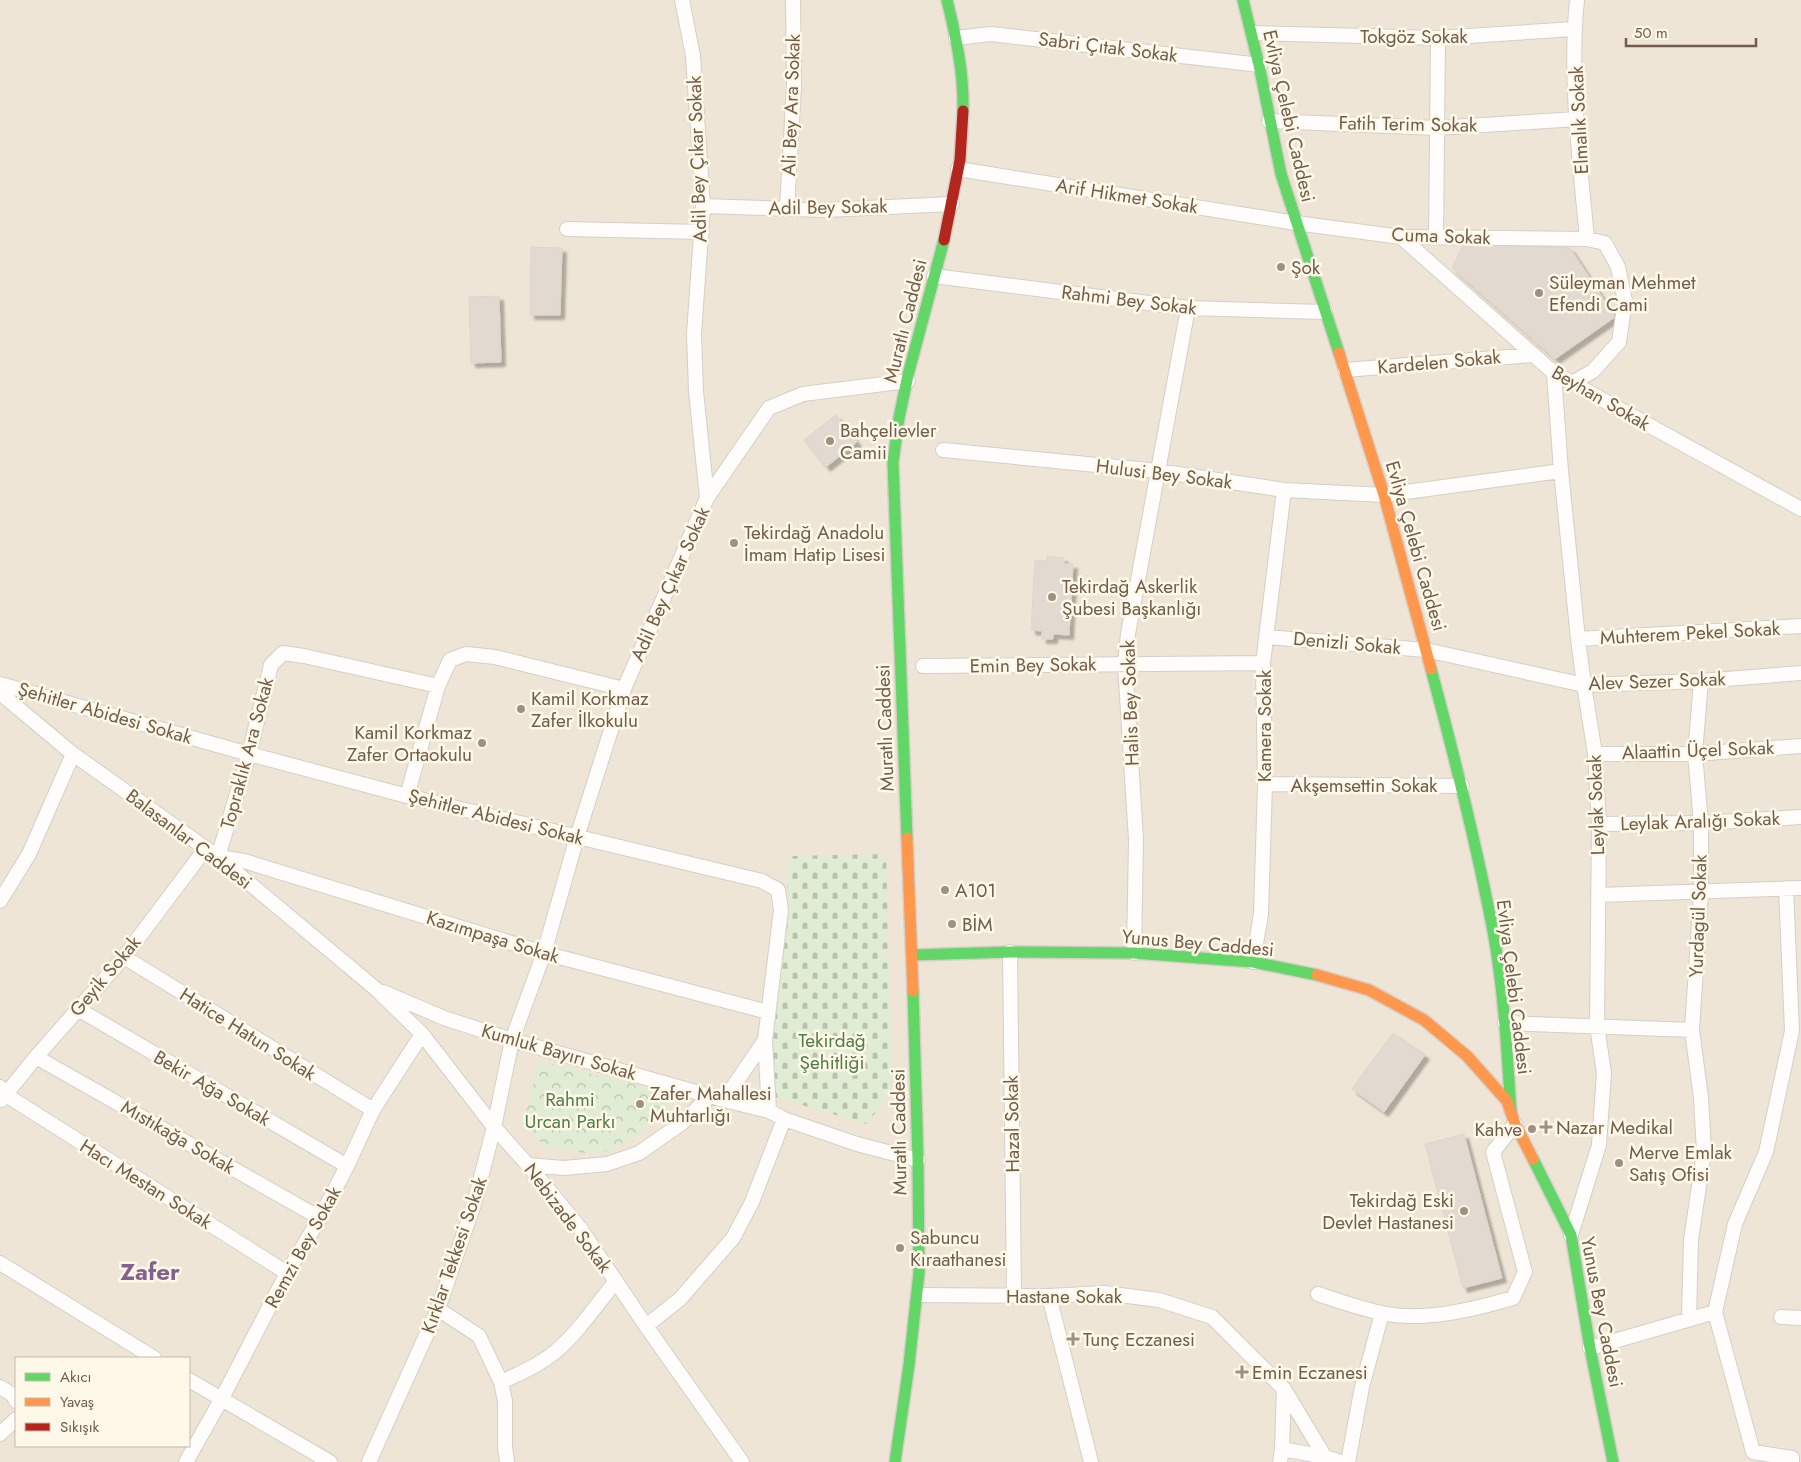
<svg xmlns="http://www.w3.org/2000/svg" width="1801" height="1462" viewBox="0 0 1801 1462" font-family="Jost,sans-serif">
<style>
.residential{fill:#efe5d6;fill-rule:evenodd}
.cemetery{fill:url(#cemetery-stones)}
.park{fill:url(#park-crowns)}
.building{fill:#e2dad0;stroke:#ded5cb;filter:url(#shadow)}
.lines{fill:none;stroke-linecap:round;stroke-linejoin:round}
.street-casing{stroke:#d4cfc7;stroke-width:16}
.fast-casing{stroke:#d5cfc7;stroke-width:14}
.slow-casing{stroke:#d5cfc7;stroke-width:14}
.jam-casing{stroke:#d5cfc7;stroke-width:14}
.street{stroke:#fefdfc;stroke-width:14}
.fast{stroke:#63d668;stroke-width:11}
.slow{stroke:#ff974d;stroke-width:11}
.jam{stroke:#b3261e;stroke-width:11}
.poi-dot{fill:#a09082;stroke:#fef8e9;stroke-width:2}
.labels{text-anchor:middle;dominant-baseline:central;stroke-width:5;stroke-linejoin:round;paint-order:stroke}
.street-label{font-size:19px;fill:#725c4a;stroke:#fef8e9}
.poi-label{font-size:19px;fill:#725c4a;stroke:#fef8e9;text-anchor:start}
.park-label{font-size:19px;fill:#517d45;stroke:#fef8e9}
.district-label{font-size:24px;font-weight:bold;fill:#84628e;stroke:#fef8e9}
</style>
<defs>
<pattern id="cemetery-stones" width="16" height="16" patternUnits="userSpaceOnUse" patternTransform="scale(1.25)"><rect width="16" height="16" fill="#e0ecd4"/><path d="M2 7V4a2 2 0 0 1 4 0v3zM10 15v-3a2 2 0 0 1 4 0v3z" fill="#bac2ae"/></pattern>
<pattern id="park-crowns" width="20" height="18" patternUnits="userSpaceOnUse" patternTransform="scale(1.25)"><rect width="20" height="18" fill="#e0ecd4"/><path d="M2 6a3 3 0 1 1 6 0M12 15a3 3 0 1 1 6 0" fill="none" stroke="#bac2ae"/></pattern>
<filter id="shadow"><feDropShadow dx="4.5" dy="4.5" stdDeviation="1" flood-color="#0004"/></filter>
</defs>
<rect width="100%" height="100%" fill="#f5f2e9"/>
<path class="residential" d="M0 0H1801V1462H0ZM16 1358H189V1446H16Z"/>
<path class="cemetery" d="M886 854 892 1090 867 1124 774 1097 770 1063 783 960 789 856Z"/>
<path class="park" d="M539 1061 677 1095 661 1118 612 1150 590 1154 545 1147 524 1122Z"/>
<path class="building" d="M1465 242 1570 248 1615 317 1555 359 1452 268Z
M531 247 562 248 560 315H530Z
M499 296 501 362 471 363 469 297Z
M836 415 857 442 826 467 804 440Z
M1047 556 1064 558V564H1073L1069 635 1053 634V639H1042V631L1031 630 1035 560 1047 561Z
M1393 1033 1425 1055 1384 1112 1352 1089Z
M1464 1134 1502 1278 1463 1288 1425 1144Z"/>
<g class="lines">
<defs>
<path id="street" d="M682 0 693 56 703 206 694 334 696 391 707 498
M1577 0C1569 77 1580 162 1587 239
M1253 33 1438 38 1574 29
M956 38 991 34 1260 65
M1269 121 1436 128 1577 119
M958 169 1296 223 1401 237 1587 239 1605 243 1618 267 1625 301 1619 342 1593 371 1572 383
M703 206 825 210 952 204
M787 209 794 85 793 0
M567 229 702 232
M1401 237 1554 373 1801 509
M1436 237 1438 38
M934 276 1188 308 1325 312
M1345 370 1533 355
M1554 373 1561 471 1578 639 1584 685 1595 754 1599 824 1597 1026 1604 1073 1599 1145 1571 1235
M943 450 1158 471 1284 490 1384 495 1561 471
M1267 637 1426 650 1584 685 1701 681 1801 673
M1578 639 1801 626
M923 666 1263 663
M0 684 249 754 407 796 762 881 778 890 781 910 765 1040 769 1111
M624 689 495 657 466 654 450 660 438 686 304 656 283 653 271 665 249 754 218 857 244 861 544 953 768 1012
M0 693 73 754 218 857 376 989 422 1034 494 1127 528 1165 580 1228 646 1326 742 1462
M1595 754H1695L1801 746
M1265 784 1462 786
M407 796 438 686
M1599 824 1701 823 1801 817
M1786 888 1792 1031 1766 1152 1735 1224 1715 1312 1753 1452 1792 1458V1462
M1598 895 1801 888
M0 901 29 854 73 754
M1010 952 1014 1296
M1134 953 1136 840 1125 664 1128 634 1188 308
M124 957 373 1110
M1253 962 1261 914 1265 784 1263 663 1284 490
M383 992 444 1018 512 1040 724 1100 769 1111 784 1119 857 1144 918 1160
M78 1009 347 1166
M1505 1023 1692 1030
M36 1057 320 1218
M0 1087 6 1095 287 1273
M1 1100 36 1057 124 957 206 848
M724 1100 765 1040
M528 1165 564 1168 607 1164 639 1153 682 1123 711 1095
M0 1263 154 1358
M1318 1294C1339 1301 1359 1308 1381 1313 1423 1322 1472 1310 1513 1298L1525 1272 1493 1152 1515 1124
M918 1295 1049 1296 1104 1293 1159 1300 1212 1317 1284 1389 1282 1449 1280 1462
M1049 1296 1091 1462
M438 1309 479 1336 501 1382 505 1401V1447L507 1462
M1781 1317 1801 1318
M1689 1319 1691 1240 1704 1152 1701 1098 1692 1030 1701 892V823L1695 754 1701 681
M646 1326 680 1299 733 1238 752 1202 784 1119
M1590 1348 1715 1312
M189 1380 330 1462
M501 1382C521 1373 539 1365 555 1352 577 1334 598 1303 616 1281
M0 1387 13 1395 16 1401
M1284 1389 1325 1457 1341 1462
M0 1434 16 1419
M1282 1449 1325 1457
M186 1462 221 1400 287 1273 320 1218 347 1166 373 1110 422 1034
M369 1462 438 1309 474 1204 494 1127 512 1040 544 953 577 837 624 689 707 498 769 408 803 394 908 381
M1348 1462 1362 1387 1382 1313"/>
<path id="fast" d="M947 0C956 37 964 73 963 111
M1243 0 1259 65 1281 174 1339 353
M1431 669C1454 755 1476 842 1493 931 1504 990 1507 1052 1511 1112
M907 838 893 462 899 418 908 375 944 240
M912 955 1010 952 1134 953 1253 962 1317 975
M1533 1159 1571 1235 1590 1348 1613 1462
M895 1462 909 1365 919 1273 918 1160 913 991"/>
<path id="slow" d="M1339 353 1384 495 1431 669
M907 838 913 991
M1317 975 1369 990 1424 1020 1467 1056 1507 1101 1515 1124 1533 1159"/>
<path id="jam" d="M944 240 960 160 963 111"/>
</defs>
<use href="#street" class="street-casing"/>
<use href="#fast" class="fast-casing"/>
<use href="#slow" class="slow-casing"/>
<use href="#jam" class="jam-casing"/>
<use href="#street" class="street"/>
<use href="#fast" class="fast"/>
<use href="#slow" class="slow"/>
<use href="#jam" class="jam"/>
</g>
<g class="poi-dot">
<circle cx="1281" cy="267" r="5"/>
<circle cx="1539" cy="293" r="5"/>
<circle cx="830" cy="441" r="5"/>
<circle cx="734" cy="543" r="5"/>
<circle cx="1052" cy="597" r="5"/>
<circle cx="521" cy="709" r="5"/>
<circle cx="482" cy="743" r="5"/>
<circle cx="945" cy="890" r="5"/>
<circle cx="952" cy="924" r="5"/>
<circle cx="640" cy="1104" r="5"/>
<path d="M1543.5 1119.5h5v5h5v5h-5v5h-5v-5h-5v-5h5z"/>
<circle cx="1532" cy="1129" r="5"/>
<circle cx="1619" cy="1163" r="5"/>
<circle cx="1464" cy="1211" r="5"/>
<circle cx="900" cy="1248" r="5"/>
<path d="M1070.5 1331.5h5v5h5v5h-5v5h-5v-5h-5v-5h5z"/>
<path d="M1239.5 1364.5h5v5h5v5h-5v5h-5v-5h-5v-5h5z"/>
</g>
<g class="labels">
<g class="street-label">
<text x="1414" y="36">Tokgöz Sokak</text>
<text transform="translate(1108 47) rotate(7)">Sabri Çıtak Sokak</text>
<text transform="translate(791 105) rotate(-88)">Ali Bey Ara Sokak</text>
<text transform="translate(1289 116) rotate(77)">Evliya Çelebi Caddesi</text>
<text transform="translate(1579 120) rotate(-93)">Elmalık Sokak</text>
<text transform="translate(1408 124) rotate(1)">Fatih Terim Sokak</text>
<text transform="translate(697 159) rotate(-92)">Adil Bey Çıkar Sokak</text>
<text transform="translate(1127 196) rotate(9)">Arif Hikmet Sokak</text>
<text transform="translate(828 207) rotate(-1)">Adil Bey Sokak</text>
<text transform="translate(1441 236) rotate(2)">Cuma Sokak</text>
<text transform="translate(1129 300) rotate(7)">Rahmi Bey Sokak</text>
<text transform="translate(905 321) rotate(-76)">Muratlı Caddesi</text>
<text transform="translate(1439 362) rotate(-5)">Kardelen Sokak</text>
<text transform="translate(1601 398) rotate(30)">Beyhan Sokak</text>
<text transform="translate(1164 474) rotate(7)">Hulusi Bey Sokak</text>
<text transform="translate(1416 546) rotate(74)">Evliya Çelebi Caddesi</text>
<text transform="translate(670 584) rotate(-66)">Adil Bey Çıkar Sokak</text>
<text transform="translate(1690 633) rotate(-3)">Muhterem Pekel Sokak</text>
<text transform="translate(1347 643) rotate(5)">Denizli Sokak</text>
<text transform="translate(1033 665) rotate(-1)">Emin Bey Sokak</text>
<text transform="translate(1657 681) rotate(-2)">Alev Sezer Sokak</text>
<text transform="translate(1130 703) rotate(-92)">Halis Bey Sokak</text>
<text transform="translate(105 713) rotate(16)">Şehitler Abidesi Sokak</text>
<text transform="translate(1264 726) rotate(-90)">Kamera Sokak</text>
<text transform="translate(885 728) rotate(-92)">Muratlı Caddesi</text>
<text transform="translate(1698 750) rotate(-2)">Alaattin Üçel Sokak</text>
<text transform="translate(247 753) rotate(-75)">Topraklık Ara Sokak</text>
<text x="1364" y="785">Akşemsettin Sokak</text>
<text transform="translate(1596 805) rotate(-92)">Leylak Sokak</text>
<text transform="translate(496 817) rotate(14)">Şehitler Abidesi Sokak</text>
<text transform="translate(1700 821) rotate(-2)">Leylak Aralığı Sokak</text>
<text transform="translate(189 839) rotate(37)">Balasanlar Caddesi</text>
<text transform="translate(1698 916) rotate(-88)">Yurdagül Sokak</text>
<text transform="translate(493 937) rotate(17)">Kazımpaşa Sokak</text>
<text transform="translate(1198 943) rotate(5)">Yunus Bey Caddesi</text>
<text transform="translate(105 976) rotate(-50)">Geyik Sokak</text>
<text transform="translate(1514 987) rotate(83)">Evliya Çelebi Caddesi</text>
<text transform="translate(248 1034) rotate(32)">Hatice Hatun Sokak</text>
<text transform="translate(559 1052) rotate(16)">Kumluk Bayırı Sokak</text>
<text transform="translate(212 1088) rotate(30)">Bekir Ağa Sokak</text>
<text transform="translate(1012 1124) rotate(-91)">Hazal Sokak</text>
<text transform="translate(899 1132) rotate(-91)">Muratlı Caddesi</text>
<text transform="translate(178 1137) rotate(30)">Mıstıkağa Sokak</text>
<text transform="translate(146 1184) rotate(32)">Hacı Mestan Sokak</text>
<text transform="translate(568 1218) rotate(53)">Nebizade Sokak</text>
<text transform="translate(303 1247) rotate(-61)">Remzi Bey Sokak</text>
<text transform="translate(454 1255) rotate(-71)">Kırklar Tekkesi Sokak</text>
<text x="1064" y="1296">Hastane Sokak</text>
<text transform="translate(1602 1312) rotate(79)">Yunus Bey Caddesi</text>
</g>
<g class="poi-label">
<text x="1291" y="267">Şok</text>
<text x="1549" y="282">Süleyman Mehmet<tspan x="1549" dy="22">Efendi Cami</tspan></text>
<text x="840" y="430">Bahçelievler<tspan x="840" dy="22">Camii</tspan></text>
<text x="744" y="532">Tekirdağ Anadolu<tspan x="744" dy="22">İmam Hatip Lisesi</tspan></text>
<text x="1062" y="586">Tekirdağ Askerlik<tspan x="1062" dy="22">Şubesi Başkanlığı</tspan></text>
<text x="531" y="698">Kamil Korkmaz<tspan x="531" dy="22">Zafer İlkokulu</tspan></text>
<text x="472" y="732" text-anchor="end">Kamil Korkmaz<tspan x="472" dy="22">Zafer Ortaokulu</tspan></text>
<text x="955" y="890">A101</text>
<text x="962" y="924">BİM</text>
<text x="650" y="1093">Zafer Mahallesi<tspan x="650" dy="22">Muhtarlığı</tspan></text>
<text x="1556" y="1127">Nazar Medikal</text>
<text x="1522" y="1129" text-anchor="end">Kahve</text>
<text x="1629" y="1152">Merve Emlak<tspan x="1629" dy="22">Satış Ofisi</tspan></text>
<text x="1454" y="1200" text-anchor="end">Tekirdağ Eski<tspan x="1454" dy="22">Devlet Hastanesi</tspan></text>
<text x="910" y="1237">Sabuncu<tspan x="910" dy="22">Kıraathanesi</tspan></text>
<text x="1083" y="1339">Tunç Eczanesi</text>
<text x="1252" y="1372">Emin Eczanesi</text>
</g>
<g class="park-label">
<text x="832" y="1040">Tekirdağ<tspan x="832" dy="22">Şehitliği</tspan></text>
<text x="570" y="1099">Rahmi<tspan x="570" dy="22">Urcan Parkı</tspan></text>
</g>
<g class="district-label">
<text x="150" y="1271">Zafer</text>
</g>
</g>
<rect x="15" y="1357" width="175" height="90" fill="#fef8e9" stroke="#c6baa9"/>
<rect x="25" y="1373" width="25" height="8" fill="#63d668" stroke="#c6baa9"/>
<text x="60" y="1382" font-size="15" fill="#725c4a">Akıcı</text>
<rect x="25" y="1398" width="25" height="8" fill="#ff974d" stroke="#c6baa9"/>
<text x="60" y="1407" font-size="15" fill="#725c4a">Yavaş</text>
<rect x="25" y="1423" width="25" height="8" fill="#b3261e" stroke="#c6baa9"/>
<text x="60" y="1432" font-size="15" fill="#725c4a">Sıkışık</text>
<path d="M1626 38v8h130v-8" fill="none" stroke="#725c4a" stroke-width="2.5"/>
<text x="1634" y="38" font-size="15" fill="#725c4a" stroke="#fef8e9" stroke-width="4" paint-order="stroke">50 m</text>
</svg>
